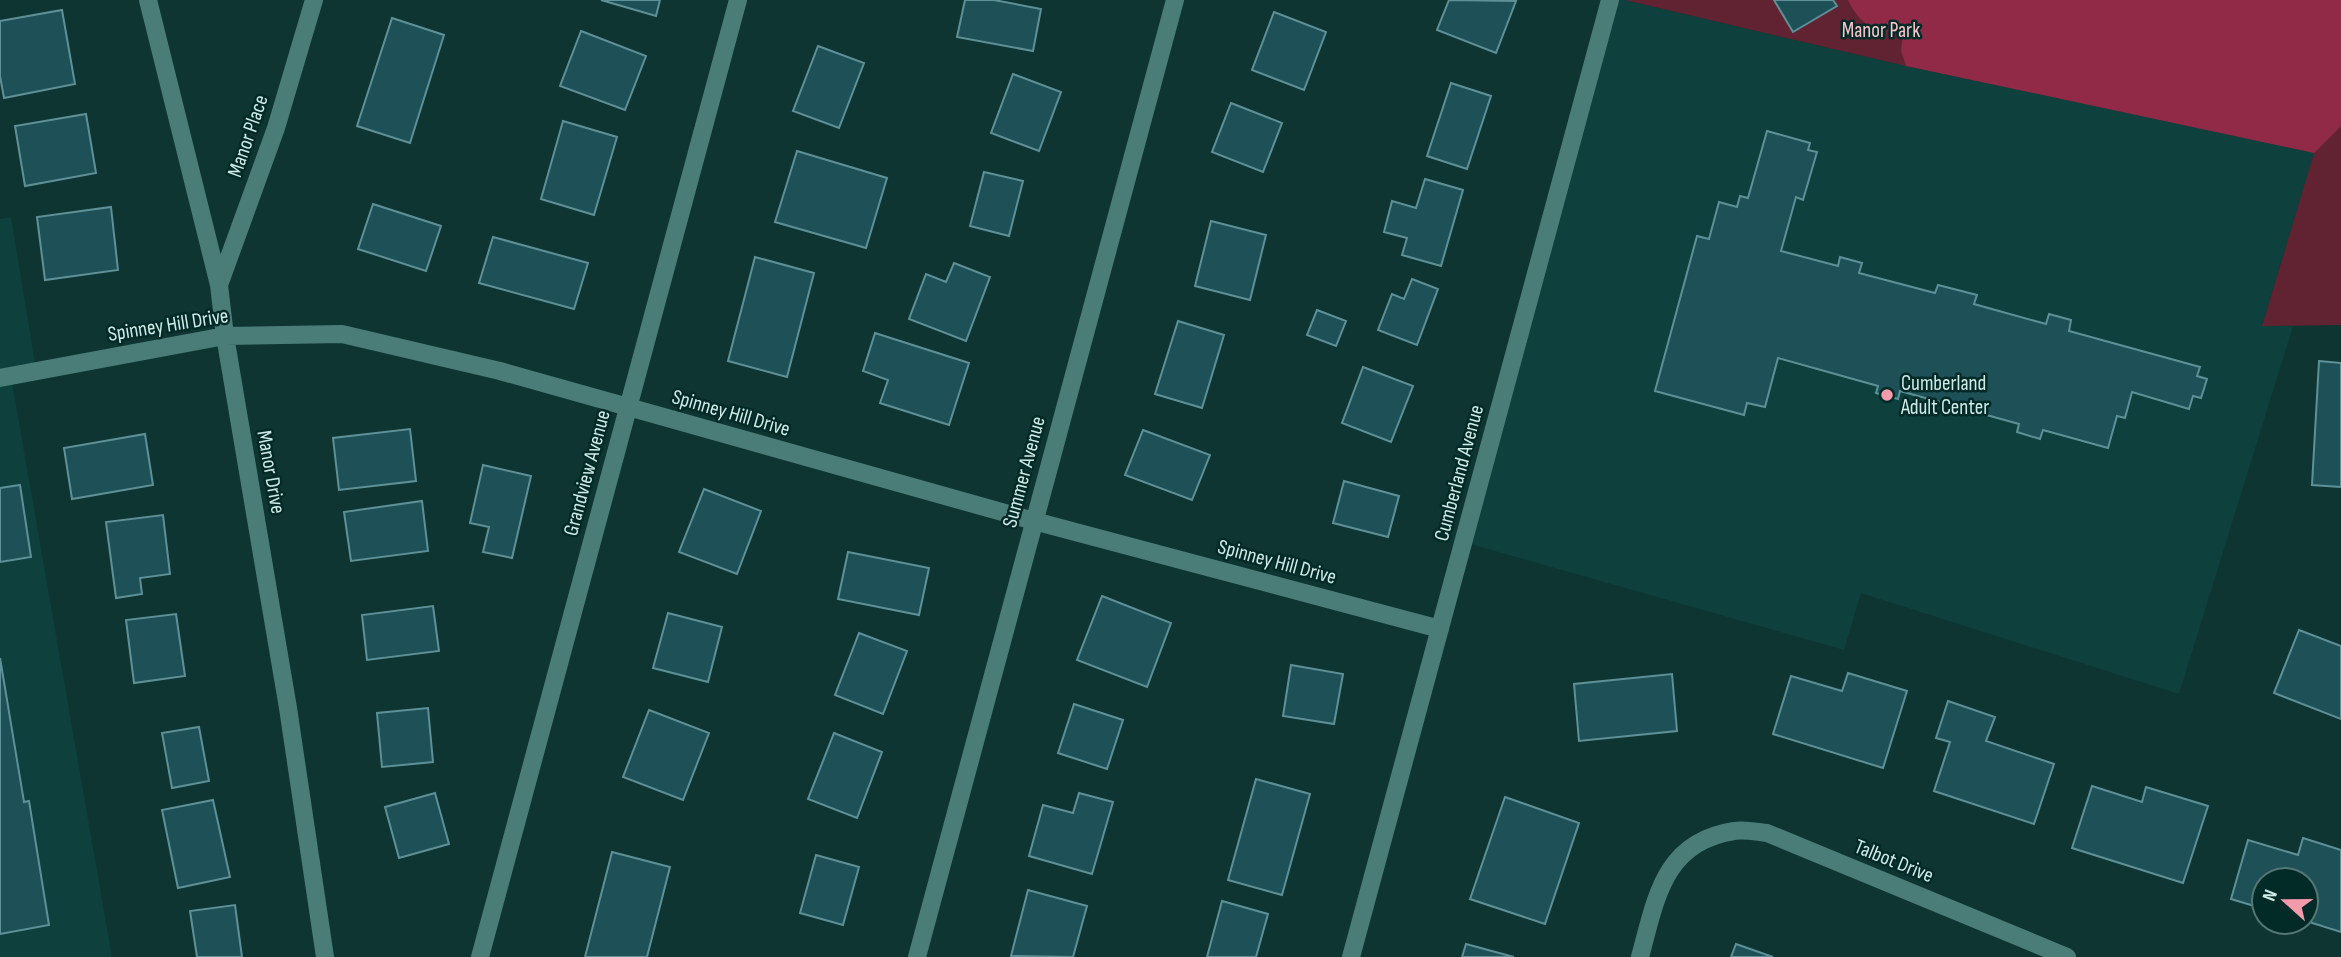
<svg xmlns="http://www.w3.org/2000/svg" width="2341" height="957" viewBox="0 0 2341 957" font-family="'Sofia Sans Condensed',sans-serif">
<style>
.built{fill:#0e403d}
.green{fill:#612332}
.forest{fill:#902a47}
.building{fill:#1d5057;stroke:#5e9098;stroke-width:2}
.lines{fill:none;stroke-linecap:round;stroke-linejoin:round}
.minor{stroke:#4a7d78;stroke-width:18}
.poi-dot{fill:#f39aab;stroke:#022b28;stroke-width:2.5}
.labels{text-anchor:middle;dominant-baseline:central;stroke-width:5;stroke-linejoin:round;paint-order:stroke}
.park-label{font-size:21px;fill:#ffc5ce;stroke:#022b28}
.street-label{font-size:21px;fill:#d0eae7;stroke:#022b28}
.poi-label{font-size:21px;fill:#d0eae7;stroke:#022b28;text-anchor:start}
</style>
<rect width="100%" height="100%" fill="#0e3532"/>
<path class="built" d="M1611 0H1625L1906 66 2314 153 2262 325 2293 326 2179 694 1861 593 1844 650 1463 542Z
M11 217 37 376 12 382 112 957H0V219Z"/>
<path class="green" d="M1625 0H1921L1906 66Z
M2341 63V325L2262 326Z"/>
<path class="forest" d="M1848 0H2341V126L2314 153 1906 66 1901 50 1904 28C1879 36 1859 25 1848 0Z"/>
<path class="building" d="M601 0H660L656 16Z
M965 0H994L1041 9 1033 51 957 37Z
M1449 0 1516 1 1496 53 1437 30Z
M1774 0H1833L1837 6 1793 32Z
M62 10 75 84 4 98 0 76V21Z
M1274 12 1326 32 1304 90 1252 70Z
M392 18 444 35 410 143 357 126Z
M581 31 646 56 625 110 560 86Z
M818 46 864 63 839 128 793 111Z
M1013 74 1061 92 1039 151 991 133Z
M1451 83 1491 96 1467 169 1427 156Z
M1231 103 1282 123 1263 172 1212 152Z
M86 114 96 173 25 186 15 126Z
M563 121 617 137 594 215 541 199Z
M1767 131 1810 143 1808 150 1817 152 1803 200 1796 197 1781 251 1838 266 1840 257 1862 263 1859 273 1935 293 1938 285 1977 295 1974 304 2046 324 2049 314 2071 320 2069 331 2200 367 2197 376 2207 379 2201 398 2193 396 2189 409 2132 392 2125 418 2117 416 2108 448 2043 430 2040 439 2017 432 2019 424 1900 391 1898 399 1876 393 1878 386 1778 358 1765 407 1747 403 1744 415 1655 391 1697 236 1709 239 1719 202 1737 207 1740 196 1748 198Z
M797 151 887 178 866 248 775 222Z
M984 172 1023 181 1009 236 970 226Z
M1425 179 1463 190 1441 266 1402 255 1407 238 1384 232 1392 201 1416 208Z
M373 204 441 226 426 271 358 249Z
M111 207 118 270 45 280 37 217Z
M1211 221 1266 235 1250 300 1195 286Z
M493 237 588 263 574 309 479 283Z
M755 257 814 273 787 377 728 361Z
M954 263 990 277 966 341 909 319 926 274 946 282Z
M1412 279 1438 289 1417 345 1378 330 1392 294 1404 299Z
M1317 310 1346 321 1336 346 1307 335Z
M1178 321 1224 335 1202 408 1155 394Z
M875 333 969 363 949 425 880 403 888 380 863 371Z
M2319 361 2341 363V487L2312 485Z
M1363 367 1413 386 1391 442 1342 423Z
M410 429 416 481 339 490 333 438Z
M1143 430 1210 455 1192 500 1125 475Z
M145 434 153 485 72 499 64 448Z
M483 465 531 476 512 558 483 552 489 527 470 523Z
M1344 481 1399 496 1388 537 1333 523Z
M20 485 31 557 0 562V488Z
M704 489 761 511 737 574 679 552Z
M422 501 428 551 351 561 344 512Z
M163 515 170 574 140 578 142 594 116 598 106 522Z
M848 552 929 568 919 615 838 599Z
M1102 596 1171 623 1147 687 1077 660Z
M433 606 439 651 367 660 362 615Z
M668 613 722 627 708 682 653 668Z
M176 614 185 676 134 683 126 620Z
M2299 630 2341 646V719L2274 693Z
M859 633 907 651 883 714 835 695Z
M0 658 24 802 29 801 49 925 0 934Z
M1291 665 1343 674 1334 724 1283 716Z
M1848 673 1907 691 1883 768 1773 734 1791 676 1842 691Z
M1672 674 1677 731 1579 741 1574 684Z
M1948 701 1995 717 1986 741 2054 764 2034 824 1934 791 1950 742 1936 738Z
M1074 704 1123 720 1107 769 1058 753Z
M428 708 433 762 382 767 377 713Z
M649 710 709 733 683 800 623 777Z
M199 727 209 781 172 788 162 733Z
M834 733 882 752 857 818 808 799Z
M1256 779 1310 794 1282 895 1228 880Z
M2092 786 2142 802 2146 787 2208 806 2183 883 2072 848Z
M435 793 449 844 399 858 385 807Z
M1079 793 1113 802 1092 874 1029 856 1043 805 1073 813Z
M1505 797 1579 823 1545 924 1470 899Z
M213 800 230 877 178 888 162 810Z
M2303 838 2341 850V932L2306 921V880H2264V909L2231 899 2248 840 2298 855Z
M612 852 670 867 647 957H585Z
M816 855 859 867 843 925 800 913Z
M1028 890 1087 906 1073 957 1011 956Z
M1222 901 1268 914 1256 957H1207Z
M235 905 242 957H197L190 911Z
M1466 944 1514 957H1462Z
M1736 944 1773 957H1731Z"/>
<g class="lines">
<path class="minor" d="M148 0 219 285 225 336 288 708 325 957
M219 285 276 128 314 0
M0 378 225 336 342 334 500 371 1034 521 1440 629
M480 957 738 0
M917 957 1175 0
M1351 957 1610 0
M1640 957C1656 899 1663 842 1734 831 1744 829 1757 832 1767 833L2067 957"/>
</g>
<circle class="poi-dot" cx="1887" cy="395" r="7"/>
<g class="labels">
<g class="park-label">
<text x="1881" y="30">Manor Park</text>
</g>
<g class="street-label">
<text transform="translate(248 136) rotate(-71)">Manor Place</text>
<text transform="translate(168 325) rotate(-9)">Spinney Hill Drive</text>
<text transform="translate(731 413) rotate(16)">Spinney Hill Drive</text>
<text transform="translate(271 472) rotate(80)">Manor Drive</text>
<text transform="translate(1024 472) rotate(-75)">Summer Avenue</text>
<text transform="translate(587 473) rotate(-75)">Grandview Avenue</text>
<text transform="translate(1459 473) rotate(-75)">Cumberland Avenue</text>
<text transform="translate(1277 562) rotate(15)">Spinney Hill Drive</text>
<text transform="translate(1894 861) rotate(22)">Talbot Drive</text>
</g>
<g class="poi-label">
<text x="1901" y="383">Cumberland<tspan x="1901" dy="24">Adult Center</tspan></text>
</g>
</g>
<g transform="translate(2285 901) rotate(291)"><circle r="33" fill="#022b28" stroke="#547774" stroke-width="2"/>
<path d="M0-5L12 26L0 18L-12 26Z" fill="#f39aab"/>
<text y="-10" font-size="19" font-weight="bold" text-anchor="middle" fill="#d0eae7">N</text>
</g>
</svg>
